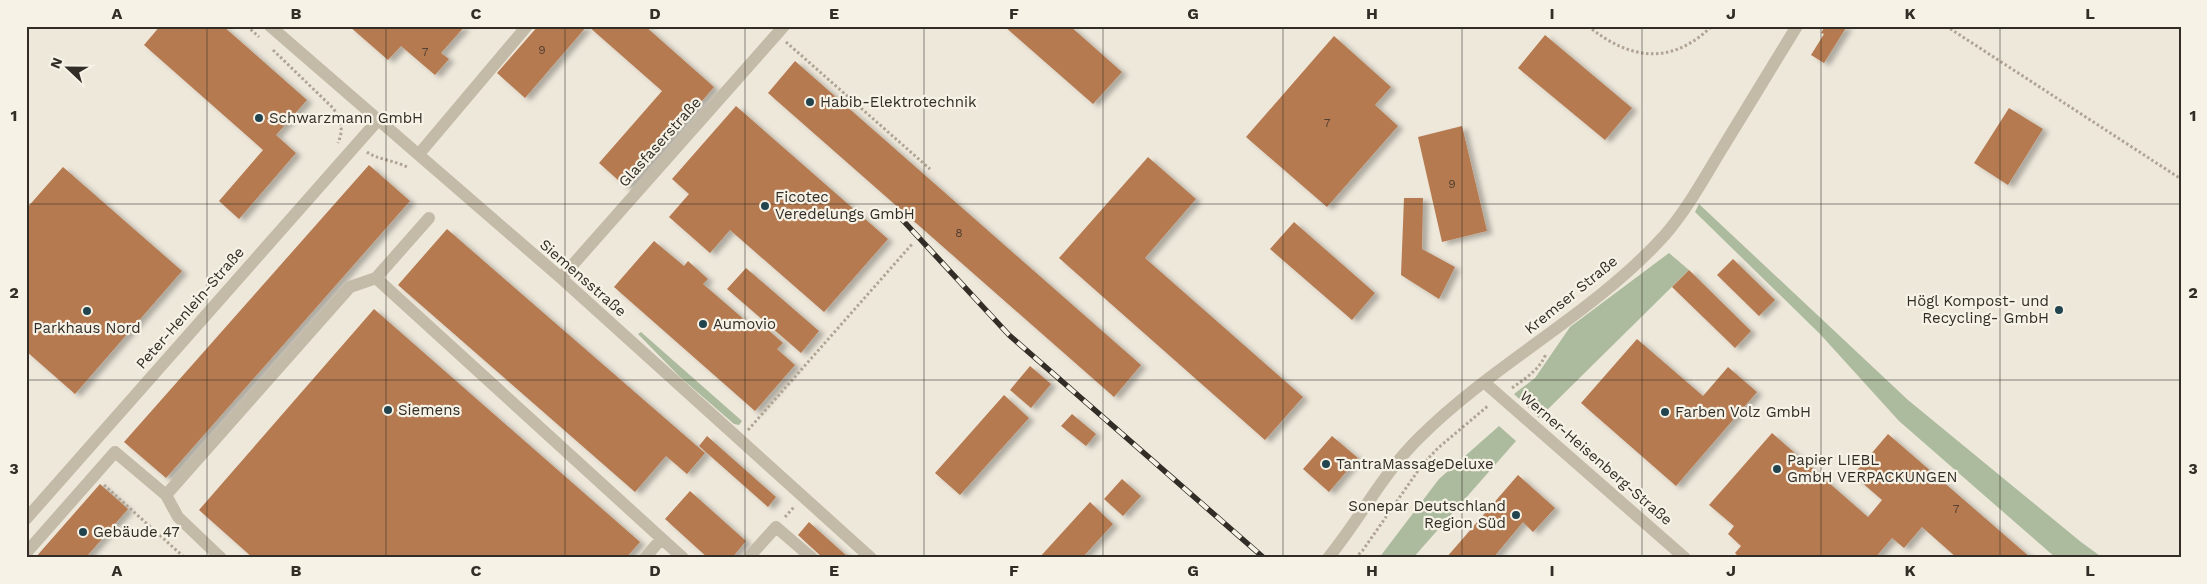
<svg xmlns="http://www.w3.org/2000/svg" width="2207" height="584" viewBox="0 0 2207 584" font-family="'Work Sans',sans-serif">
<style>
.green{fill:#acbb9d}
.building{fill:#b67a51;filter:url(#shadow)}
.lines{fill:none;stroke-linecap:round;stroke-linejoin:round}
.path{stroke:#b0a493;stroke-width:3;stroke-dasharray:2.5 2.5;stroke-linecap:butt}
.minor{stroke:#c4baa8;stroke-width:12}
.rail-casing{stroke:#322d27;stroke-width:5.5}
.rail{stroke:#f6f2e6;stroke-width:4;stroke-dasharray:11;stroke-linecap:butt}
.grid{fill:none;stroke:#322d27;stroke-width:1;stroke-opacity:0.55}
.poi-dot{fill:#22444e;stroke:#f6f2e6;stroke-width:2}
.labels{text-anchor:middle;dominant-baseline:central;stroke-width:4.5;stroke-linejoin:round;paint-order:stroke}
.number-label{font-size:12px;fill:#534032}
.poi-label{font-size:15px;fill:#322d27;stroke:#f6f2e6;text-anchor:start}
.street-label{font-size:15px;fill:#322d27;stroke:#f6f2e6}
.neatline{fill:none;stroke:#322d27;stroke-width:2}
.grid-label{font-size:16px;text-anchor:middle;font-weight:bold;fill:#322d27}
</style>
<defs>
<filter id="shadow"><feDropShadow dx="5.5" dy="3" stdDeviation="2.5" flood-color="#0004"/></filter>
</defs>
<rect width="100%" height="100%" fill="#eee8db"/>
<path class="green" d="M1699 204 1908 400 2081 542 2103 558H2056L1899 421 1820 334 1695 212Z
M1669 253 1689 270 1539 418 1514 394 1535 378 1570 327Z
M641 332 742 421 739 425 734 424 680 377 638 334Z
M1499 426 1516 441 1413 558H1379L1439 479Z"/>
<path class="building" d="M160 26H174L176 28 178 26H223L307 100 276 135 296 153 239 219 219 201 263 150 144 45Z
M349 26H465L441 53 449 59 435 75 401 46 388 60Z
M538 26H587L525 98 497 73Z
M588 26H645L714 87 627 188 599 163 662 91Z
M1004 26H1070L1122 72 1093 104Z
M1825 26H1847L1824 63 1811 55 1824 34 1821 33Z
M1545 35 1632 108 1605 140 1518 68Z
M1334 36 1391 87 1375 105 1398 126 1327 207 1246 137Z
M795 61 1141 365 1114 397 768 93Z
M736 106 888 239 824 312 730 230 710 253 669 217 689 194 672 179Z
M2009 108 2043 129 2008 185 1974 163Z
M1462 126 1487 231 1442 242 1418 137Z
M1148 157 1196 199 1145 258 1303 397 1265 440 1059 258Z
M369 165 410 201 166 478 124 442Z
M63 167 182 271 75 394 26 351V209Z
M1404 198H1423L1422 249 1455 267 1439 299 1401 275Z
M1294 222 1375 293 1352 320 1270 249Z
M447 229 705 453 687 474 666 456 635 492 398 285Z
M654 241 684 266 688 261 708 279 703 284 753 327 758 321 783 343 777 349 795 365 755 411 614 287Z
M1733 259 1775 300 1759 316 1717 275Z
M746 268 819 331 801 353 727 289Z
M1689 270 1751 331 1735 348 1672 287Z
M374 309 640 542 626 558H253L199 510Z
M1637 339 1703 396 1728 367 1757 392 1676 486 1581 403Z
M1030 366 1051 384 1031 408 1010 390Z
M1004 395 1029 418 960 495 935 473Z
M1072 414 1096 434 1086 446 1061 426Z
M1772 433 1868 517 1882 500 1853 475 1888 434 2031 558H1957L1922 527 1904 548 1892 538 1875 558H1740L1735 553 1741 546 1728 534 1734 526 1709 505Z
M707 436 776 497 768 507 699 446Z
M1332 436 1358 458 1329 492 1303 469Z
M1518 475 1555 508 1533 532 1523 522 1493 558H1446Z
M1122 479 1141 496 1123 516 1104 499Z
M100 484 128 509 88 555 91 558H35Z
M690 491 746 541 732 558H708L665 519Z
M1090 502 1113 524 1082 558H1039Z
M809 522 849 558H823L798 535Z"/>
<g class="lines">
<path class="path" d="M247 26 259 37
M1588 26C1630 60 1671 66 1712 26
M1946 26 2181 179
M786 42 930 169
M273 50 333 108C341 120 344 129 338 143
M367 152C376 159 397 161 409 168
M1512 388C1526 378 1539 370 1546 354
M748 430 913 243
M104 485 185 558
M785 517 794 507
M1355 558 1363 550 1422 465 1438 448 1489 405"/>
<path class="minor" d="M270 26 561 278 871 558
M419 154 527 26
M376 278 429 218
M561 278 784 26
M1485 383 1685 558
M166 495 350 287 376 278 683 558
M26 519 379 119
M26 553 115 452 166 495 178 517 221 558
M645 558 661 539
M748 558 776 527 812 558
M1328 558C1360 519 1383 473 1419 438 1494 363 1592 315 1664 236 1686 211 1703 180 1720 152 1746 110 1771 68 1797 26"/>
<defs>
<path id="rail" d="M897 214 1009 335 1264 558"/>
</defs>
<use href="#rail" class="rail-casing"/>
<use href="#rail" class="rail"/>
</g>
<path class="grid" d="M207 26V558M386 26V558M565 26V558M745 26V558M924 26V558M1103 26V558M1283 26V558M1462 26V558M1642 26V558M1821 26V558M2000 26V558M26 204H2181M26 380H2181"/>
<g class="poi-dot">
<circle cx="810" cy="102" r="5"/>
<circle cx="259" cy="118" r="5"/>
<circle cx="765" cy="206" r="5"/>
<circle cx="2059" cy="310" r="5"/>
<circle cx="87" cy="311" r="5"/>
<circle cx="703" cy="324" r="5"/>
<circle cx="388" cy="410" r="5"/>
<circle cx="1665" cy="412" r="5"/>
<circle cx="1326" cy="464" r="5"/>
<circle cx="1777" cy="469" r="5"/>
<circle cx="1516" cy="515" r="5"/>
<circle cx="83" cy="532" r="5"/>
</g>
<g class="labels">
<g class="number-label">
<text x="542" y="50">9</text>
<text x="425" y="52">7</text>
<text x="1327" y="123">7</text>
<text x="1452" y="184">9</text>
<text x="959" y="233">8</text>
<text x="1956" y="509">7</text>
</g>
<g class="poi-label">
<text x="820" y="102">Habib-Elektrotechnik</text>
<text x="269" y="118">Schwarzmann GmbH</text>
<text x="775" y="197">Ficotec<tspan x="775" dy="17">Veredelungs GmbH</tspan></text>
<text x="2049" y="301" text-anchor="end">Högl Kompost- und<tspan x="2049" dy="17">Recycling- GmbH</tspan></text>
<text x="713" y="324">Aumovio</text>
<text x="87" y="328" text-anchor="middle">Parkhaus Nord</text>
<text x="398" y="410">Siemens</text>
<text x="1675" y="412">Farben Volz GmbH</text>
<text x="1787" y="460">Papier LIEBL<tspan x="1787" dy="17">GmbH VERPACKUNGEN</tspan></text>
<text x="1336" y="464">TantraMassageDeluxe</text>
<text x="1506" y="506" text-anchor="end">Sonepar Deutschland<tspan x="1506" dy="17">Region Süd</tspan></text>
<text x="93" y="532">Gebäude 47</text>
</g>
<g class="street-label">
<text transform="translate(660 142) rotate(-48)">Glasfaserstraße</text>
<text transform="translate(583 278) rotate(41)">Siemensstraße</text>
<text transform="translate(1571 295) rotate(-39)">Kremser Straße</text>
<text transform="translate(190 308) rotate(-49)">Peter-Henlein-Straße</text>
<text transform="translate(1596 458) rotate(41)">Werner-Heisenberg-Straße</text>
</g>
</g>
<rect width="2207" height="584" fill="none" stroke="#f6f2e6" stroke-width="55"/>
<g transform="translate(68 68) rotate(292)" stroke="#f6f2e6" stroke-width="4" paint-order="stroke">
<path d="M0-4L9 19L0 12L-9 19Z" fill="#322d27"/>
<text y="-8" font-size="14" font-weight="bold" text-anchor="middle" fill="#322d27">N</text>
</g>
<rect x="28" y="28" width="2152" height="528" class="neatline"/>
<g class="grid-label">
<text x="117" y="19">A</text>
<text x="296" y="19">B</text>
<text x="476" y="19">C</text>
<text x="655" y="19">D</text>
<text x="834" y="19">E</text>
<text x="1014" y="19">F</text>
<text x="1193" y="19">G</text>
<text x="1372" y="19">H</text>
<text x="1552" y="19">I</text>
<text x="1731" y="19">J</text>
<text x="1910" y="19">K</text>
<text x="2090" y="19">L</text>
<text x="14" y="121">1</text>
<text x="2193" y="121">1</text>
<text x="14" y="298">2</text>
<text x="2193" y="298">2</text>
<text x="14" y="474">3</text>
<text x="2193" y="474">3</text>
<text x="117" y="576">A</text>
<text x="296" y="576">B</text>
<text x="476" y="576">C</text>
<text x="655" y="576">D</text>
<text x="834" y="576">E</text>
<text x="1014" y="576">F</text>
<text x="1193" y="576">G</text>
<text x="1372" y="576">H</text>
<text x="1552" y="576">I</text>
<text x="1731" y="576">J</text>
<text x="1910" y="576">K</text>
<text x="2090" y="576">L</text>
</g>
</svg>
